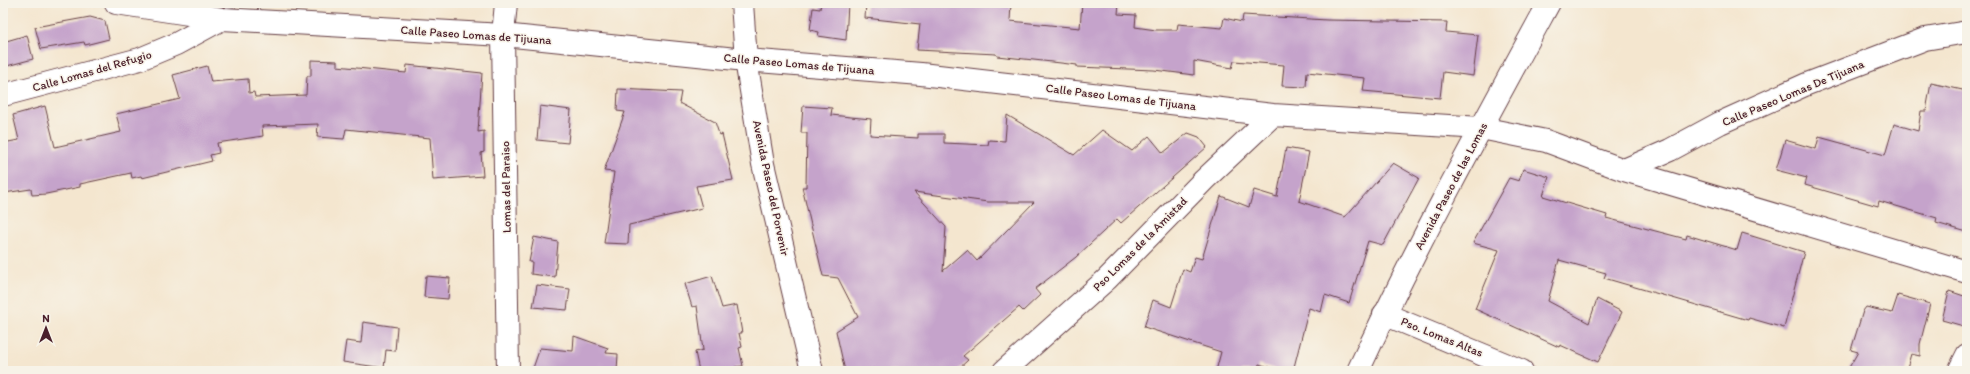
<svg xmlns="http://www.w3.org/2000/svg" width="1970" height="374" viewBox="0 0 1970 374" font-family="Itim,sans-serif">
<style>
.building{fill:#c5a3cb;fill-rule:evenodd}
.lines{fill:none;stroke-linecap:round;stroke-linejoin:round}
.minor-casing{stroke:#643d44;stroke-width:24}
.tertiary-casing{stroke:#643d44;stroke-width:24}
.minor{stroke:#fff;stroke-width:22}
.tertiary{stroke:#fff;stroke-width:22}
.labels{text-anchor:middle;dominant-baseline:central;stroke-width:3;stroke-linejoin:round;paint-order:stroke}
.street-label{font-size:12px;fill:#4a1f2b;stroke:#f7f3e8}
</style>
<rect width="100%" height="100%" fill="#f7f3e8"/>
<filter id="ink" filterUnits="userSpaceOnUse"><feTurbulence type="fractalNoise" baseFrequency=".025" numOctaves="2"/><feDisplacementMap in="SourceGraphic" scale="8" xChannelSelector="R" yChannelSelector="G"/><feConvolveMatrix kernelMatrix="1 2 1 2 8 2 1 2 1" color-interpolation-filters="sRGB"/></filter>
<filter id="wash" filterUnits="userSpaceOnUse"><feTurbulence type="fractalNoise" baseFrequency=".012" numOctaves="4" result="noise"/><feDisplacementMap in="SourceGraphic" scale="16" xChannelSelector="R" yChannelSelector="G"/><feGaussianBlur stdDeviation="0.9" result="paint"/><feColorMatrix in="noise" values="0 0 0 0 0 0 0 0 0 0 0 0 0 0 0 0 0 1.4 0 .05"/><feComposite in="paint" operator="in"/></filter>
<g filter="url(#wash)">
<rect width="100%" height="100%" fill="#f4e6cf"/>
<g id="blocks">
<path class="building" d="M821 3H848L846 40 818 36 819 32 810 30 813 8 820 9Z
M866 3H1011L1010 21 1080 28 1082 3H1119L1118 14 1136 15 1135 27 1156 30H1177L1178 24 1222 28 1224 18 1242 22 1243 15 1327 20 1447 22 1446 32 1478 35 1473 76 1443 72 1440 98 1363 91 1365 78 1307 72 1306 87 1282 86 1284 65 1234 61 1232 68 1194 61V75L1154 70 1077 67V65L1061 63 997 56 996 54 917 50 920 24 865 18Z
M90 17 105 21 109 39 85 45 84 42 41 49 35 27Z
M27 35 33 59 3 67V42Z
M311 60 337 61V66L406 73 407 65 482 73 478 132 484 131V152L481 153 483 176 433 180 430 138 346 129 344 139 317 137 318 124 262 126 263 136 217 143 219 153 210 155 212 161 142 178 141 176 132 178 131 173 80 184V187L46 194 32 195 31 189 4 193 3 143 19 140 13 115 45 106 55 147 121 132 116 114 180 99 173 75 207 66 211 82 248 79 249 93 254 92 255 97 306 95 307 76H311Z
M1931 83 1967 91V232L1936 223 1937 218 1879 201 1878 206 1805 185 1807 178 1776 170 1785 140 1816 149 1819 137 1885 155 1894 124 1918 131 1921 111H1926Z
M618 89 681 92 679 103 715 122 718 131 720 135 722 134 733 180 696 186 702 208 629 225 628 244 604 243 614 172 604 171 625 112 617 111Z
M540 106 571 110 568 143 537 140Z
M803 106 832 108 831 115 871 119 870 135 918 138V134H944V143L988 145 989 140 1005 141 1007 115 1074 155 1102 130 1132 151 1149 136 1163 153 1188 133 1199 137 1207 147 1121 223 1117 219 1076 257 1035 289 1040 295 1023 311 1019 307 963 356 968 360 956 371H845L836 331 858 317 838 278 823 276 802 187H806L807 133H801ZM914 192 988 202H1034L977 261 967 250 943 271 946 227Z
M1286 148 1309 152 1299 201 1345 217 1393 163 1419 178 1383 245 1368 241 1349 303 1325 295 1321 312 1309 308 1293 371H1282L1259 364 1257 371H1216L1221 352 1144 327 1153 300 1171 307 1183 269 1190 272 1195 257 1202 259 1221 196 1249 207 1254 190 1277 197Z
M1523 169 1549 177 1543 196 1607 215 1606 218 1686 239 1687 235 1737 250 1742 233 1804 252 1784 328 1749 318 1748 320 1604 278 1606 273 1559 260 1548 301 1589 323 1597 299 1622 312 1598 362 1560 345 1559 347 1475 309 1499 250 1473 243 1509 178 1519 181Z
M534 237 558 242 555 277 531 274 532 262H529Z
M426 276 450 278 448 299 424 297Z
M712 276 722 308 737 305 742 333H739L742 347 739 348 743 366 735 367 736 371H699L695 352 703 350 697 306 692 307 685 284Z
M537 285 570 289 567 310 533 307Z
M1949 291 1967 297V327L1942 320Z
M1898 295 1930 304 1920 344V356L1911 354 1906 371H1847L1858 352 1851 350 1863 311 1866 307 1892 313Z
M363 322 397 327 395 351 386 350 384 368 343 362 346 341 361 343Z
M574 336 608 348 606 353 618 354 617 371H532L540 348 573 351Z"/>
</g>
</g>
<g filter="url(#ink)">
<use href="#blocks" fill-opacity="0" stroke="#643d44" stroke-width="1"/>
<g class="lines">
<defs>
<path id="minor" d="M116 3 222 19 503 35 746 60 921 74 1273 115 1481 128 1546 141 1624 170 1967 272
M506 3 503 35 508 371
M742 3 746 60 763 164 812 371
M3 95 140 59 176 44 222 19
M1624 170 1670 150 1720 123 1807 84 1925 39 1967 32
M1384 314 1522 371
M1004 371 1107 279 1204 180 1273 115
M1959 371 1967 355"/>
<path id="tertiary" d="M1358 371C1416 246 1483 124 1549 3"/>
</defs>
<use href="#minor" class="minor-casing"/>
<use href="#tertiary" class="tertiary-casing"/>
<use href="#minor" class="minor"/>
<use href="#tertiary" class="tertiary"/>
</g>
</g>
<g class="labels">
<g class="street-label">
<text transform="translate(476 35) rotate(4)">Calle Paseo Lomas de Tijuana</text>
<text transform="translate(799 64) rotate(5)">Calle Paseo Lomas de Tijuana</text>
<text transform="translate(92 71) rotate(-16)">Calle Lomas del Refugio</text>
<text transform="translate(1793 93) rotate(-23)">Calle Paseo Lomas De Tijuana</text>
<text transform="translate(1121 97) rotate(7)">Calle Paseo Lomas de Tijuana</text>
<text transform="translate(1451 186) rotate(-62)">Avenida Paseo de las Lomas</text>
<text transform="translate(506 187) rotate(-91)">Lomas del Paraiso</text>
<text transform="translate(771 188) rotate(78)">Avenida Paseo del Porvenir</text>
<text transform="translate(1140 244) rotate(-45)">Pso Lomas de la Amistad</text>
<text transform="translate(1442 337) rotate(22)">Pso. Lomas Altas</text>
</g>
</g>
<rect width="1970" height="374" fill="none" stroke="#f7f3e8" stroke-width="16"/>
<g transform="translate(46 328)" stroke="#f7f3e8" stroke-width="3" paint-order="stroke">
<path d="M0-3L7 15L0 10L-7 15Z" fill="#4a1f2b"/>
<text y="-6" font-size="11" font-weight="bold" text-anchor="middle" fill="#4a1f2b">N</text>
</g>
</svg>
